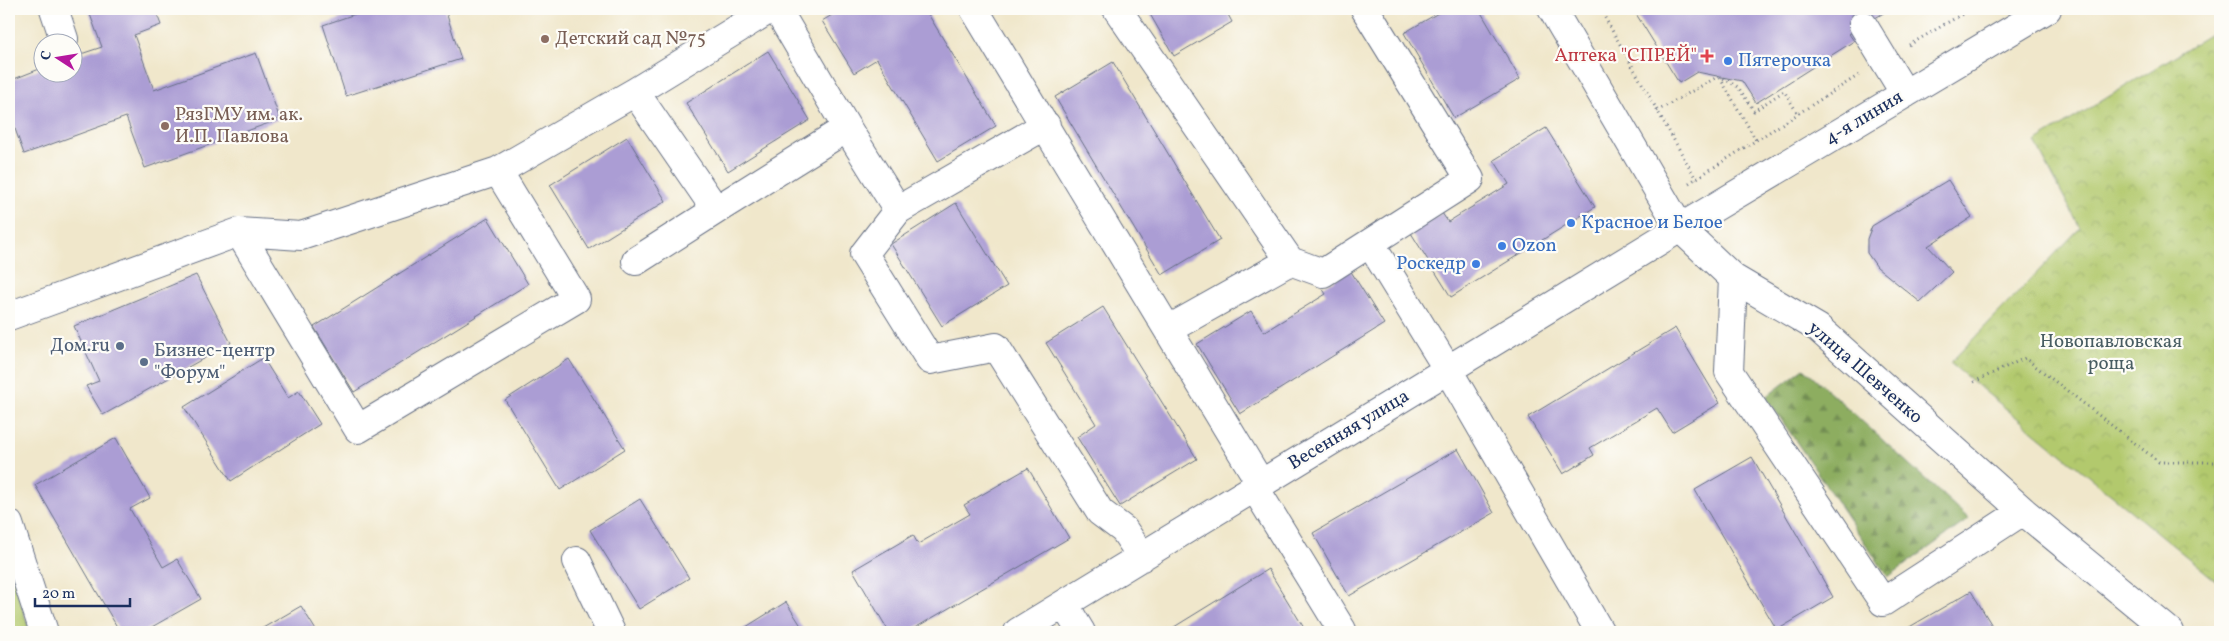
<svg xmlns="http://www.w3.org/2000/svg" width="2229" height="641" viewBox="0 0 2229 641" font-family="Vollkorn,serif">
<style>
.grass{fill:#b2c96d;stroke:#667c66}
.forest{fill:url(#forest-firs);stroke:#546e5f}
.park{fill:url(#park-crowns);stroke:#667c66}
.building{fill:#ab9dd4}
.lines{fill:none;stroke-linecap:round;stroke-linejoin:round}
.minor-casing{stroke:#666f84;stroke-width:30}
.path{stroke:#666f84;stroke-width:3;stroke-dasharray:1 4;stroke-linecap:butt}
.minor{stroke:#fff;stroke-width:28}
.education-dot{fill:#8d6e63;stroke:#fdfcf7;stroke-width:2}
.health-dot{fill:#e0444e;stroke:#fdfcf7;stroke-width:2}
.shop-dot{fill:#3f7fe0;stroke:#fdfcf7;stroke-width:2}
.service-dot{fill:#5c6f8a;stroke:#fdfcf7;stroke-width:2}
.labels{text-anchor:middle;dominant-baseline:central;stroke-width:4.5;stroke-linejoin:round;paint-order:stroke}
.education-label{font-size:19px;fill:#785e54;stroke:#fdfcf7;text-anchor:start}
.health-label{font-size:19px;fill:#be3a42;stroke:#fdfcf7;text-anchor:end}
.shop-label{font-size:19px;fill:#366cbe;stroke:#fdfcf7;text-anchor:start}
.street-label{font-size:19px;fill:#1b2f5e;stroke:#fdfcf7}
.park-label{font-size:19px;fill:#485d62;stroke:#fdfcf7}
.service-label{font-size:19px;fill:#4e5e75;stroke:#fdfcf7;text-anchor:end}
</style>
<defs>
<pattern id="forest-firs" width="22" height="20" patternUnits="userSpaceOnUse" patternTransform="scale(1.25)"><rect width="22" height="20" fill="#8dad60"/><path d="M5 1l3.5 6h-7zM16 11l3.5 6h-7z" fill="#728d52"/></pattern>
<pattern id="park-crowns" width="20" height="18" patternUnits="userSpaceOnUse" patternTransform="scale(1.25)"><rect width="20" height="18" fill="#b2c96d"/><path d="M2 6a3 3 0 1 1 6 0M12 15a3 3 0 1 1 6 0" fill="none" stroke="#98ad61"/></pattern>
</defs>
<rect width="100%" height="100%" fill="#fdfcf7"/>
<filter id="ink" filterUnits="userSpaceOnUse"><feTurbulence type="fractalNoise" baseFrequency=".02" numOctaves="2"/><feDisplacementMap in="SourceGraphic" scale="10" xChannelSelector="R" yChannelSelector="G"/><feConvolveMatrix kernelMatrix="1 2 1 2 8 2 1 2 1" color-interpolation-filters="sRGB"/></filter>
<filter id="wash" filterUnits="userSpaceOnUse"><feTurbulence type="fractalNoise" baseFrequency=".0096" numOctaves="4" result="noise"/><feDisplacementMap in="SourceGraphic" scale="20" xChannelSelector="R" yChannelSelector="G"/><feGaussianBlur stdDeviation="1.12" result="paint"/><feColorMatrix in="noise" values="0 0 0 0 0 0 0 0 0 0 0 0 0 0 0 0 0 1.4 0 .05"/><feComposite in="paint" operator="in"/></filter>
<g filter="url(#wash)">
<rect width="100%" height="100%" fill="#f0e7cb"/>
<path class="grass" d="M9 566 30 632H9Z"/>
<path class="forest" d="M1804 368 1969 519 1888 577 1766 397Z"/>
<path class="park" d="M2220 28V584L1950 363 2080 228 2035 142Z"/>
<g id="blocks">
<path class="building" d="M88 9H155L161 25 134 35 154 90 256 53 280 119 145 168 126 117 24 154 9 112V81L42 68V72H72V57L102 47Z
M366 9H445L461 59 346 96 323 25 367 10Z
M842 9H925L996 126 938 161 877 59 854 73 822 21Z
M1147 9H1225L1232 22 1174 56Z
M1445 9H1479L1520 79 1454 118 1404 33Z
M1633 9H1890L1849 34 1854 41 1756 103 1742 81 1697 72 1679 83Z
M768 51 810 120 728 171 686 103Z
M1113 62 1220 240 1162 275 1055 97Z
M1546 128 1595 207 1451 297 1411 233 1442 213 1448 222 1509 184 1494 160Z
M627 137 666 201 589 249 550 185Z
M1948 180 1972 217 1928 246 1952 272 1920 302 1877 267 1867 253V239L1872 226Z
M956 203 1007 286 942 326 891 244Z
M488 218 528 284 354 392 314 327Z
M1350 270 1384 324 1240 414 1197 344 1251 311 1264 332 1326 294 1322 288Z
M196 275 231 343 103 415 86 386 99 381 74 326Z
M1103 307 1197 459 1120 506 1077 437 1096 424 1046 343Z
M1675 328 1720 403 1672 432 1657 408 1590 448 1594 455 1563 474 1528 417Z
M263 358 288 398 299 391 320 424 231 481 184 407Z
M569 359 625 449 560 490 505 400Z
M116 438 150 498 130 509 163 567 177 559 201 599 143 632H120L35 485Z
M1458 449 1494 513 1349 596 1313 533Z
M1752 457 1833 597 1777 630 1695 490Z
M1028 468 1069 538 908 632H889L853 570 913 535 918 544 970 514 964 505Z
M640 499 689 578 639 609 590 530Z
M1268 569 1304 628 1296 632H1166Z
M1971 591 1996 632H1901Z
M786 602 805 632H738Z
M301 606 317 632H256Z"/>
</g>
</g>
<g filter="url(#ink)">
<use href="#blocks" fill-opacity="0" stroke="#666f84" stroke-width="1"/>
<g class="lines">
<defs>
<path id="minor" d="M54 9 64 39
M777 9 847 128
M974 9 1261 484
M1117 9 1290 261
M1552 9 1680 228 1733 278 1818 328 2023 511 2170 632
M1863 25 1905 94
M635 92 716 210 636 261
M716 210 847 128 898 210 1046 125
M898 210 864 254 930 360 996 347 1100 512 1124 530 1142 557
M239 232 358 429 576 299 498 171
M1370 243 1448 370 1600 632
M1733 278 1729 372 1883 602 2023 511
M9 316 239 232 301 236 498 171 635 92 770 9
M1169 329 1290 261 1323 273 1470 179 1365 9
M1255 488 1342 630
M9 524 44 632
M577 561 611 632
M1064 604 1081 632
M1018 632 1680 228 2047 9"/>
</defs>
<use href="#minor" class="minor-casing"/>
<path class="path" d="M1600 9 1696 179
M1909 45 1971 9
M1719 76 1738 87 1754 111 1784 91 1798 114
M1720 78 1756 140
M1657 111 1719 76
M1689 183 1859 75
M1974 382 2025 358 2159 462H2220"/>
<use href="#minor" class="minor"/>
</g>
</g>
<g class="education-dot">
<circle cx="545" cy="39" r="5"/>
<circle cx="165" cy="126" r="5"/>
</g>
<path class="health-dot" d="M1704.5 48.5h5v5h5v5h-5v5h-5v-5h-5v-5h5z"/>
<g class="shop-dot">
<circle cx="1728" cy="61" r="5"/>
<circle cx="1571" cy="223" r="5"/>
<circle cx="1502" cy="246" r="5"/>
<circle cx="1476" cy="264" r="5"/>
</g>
<g class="service-dot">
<circle cx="120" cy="346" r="5"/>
<circle cx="144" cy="362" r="5"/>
</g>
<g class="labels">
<g class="education-label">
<text x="555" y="39">Детский сад №75</text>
<text x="175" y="115">РязГМУ им. ак.<tspan x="175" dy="22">И.П. Павлова</tspan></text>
</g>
<g class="health-label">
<text x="1697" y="56">Аптека "СПРЕЙ"</text>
</g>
<g class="shop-label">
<text x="1738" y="61">Пятерочка</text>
<text x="1581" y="223">Красное и Белое</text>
<text x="1512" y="246">Ozon</text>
<text x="1466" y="264" text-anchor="end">Роскедр</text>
</g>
<g class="street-label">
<text transform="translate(1864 118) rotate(-31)">4-я линия</text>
<text transform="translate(1865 373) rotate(41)">улица Шевченко</text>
<text transform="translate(1349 430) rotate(-31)">Весенняя улица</text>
</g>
<g class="park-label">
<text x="2111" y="342">Новопавловская<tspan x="2111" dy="22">роща</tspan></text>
</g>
<g class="service-label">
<text x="110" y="346">Дом.ru</text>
<text x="154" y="351" text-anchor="start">Бизнес-центр<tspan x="154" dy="22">"Форум"</tspan></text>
</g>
</g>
<rect width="2229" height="641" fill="none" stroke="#fdfcf7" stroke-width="30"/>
<g transform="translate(58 58) rotate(282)"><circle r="24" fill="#fdfcf7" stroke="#a3aaba"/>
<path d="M0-4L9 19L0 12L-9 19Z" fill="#b5179e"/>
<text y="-8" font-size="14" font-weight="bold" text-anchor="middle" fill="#1b2f5e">С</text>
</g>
<path d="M35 598v8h95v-8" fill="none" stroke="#1b2f5e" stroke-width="2.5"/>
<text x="42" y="598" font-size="15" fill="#1b2f5e" stroke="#fdfcf7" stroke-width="4" paint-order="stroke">20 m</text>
</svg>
